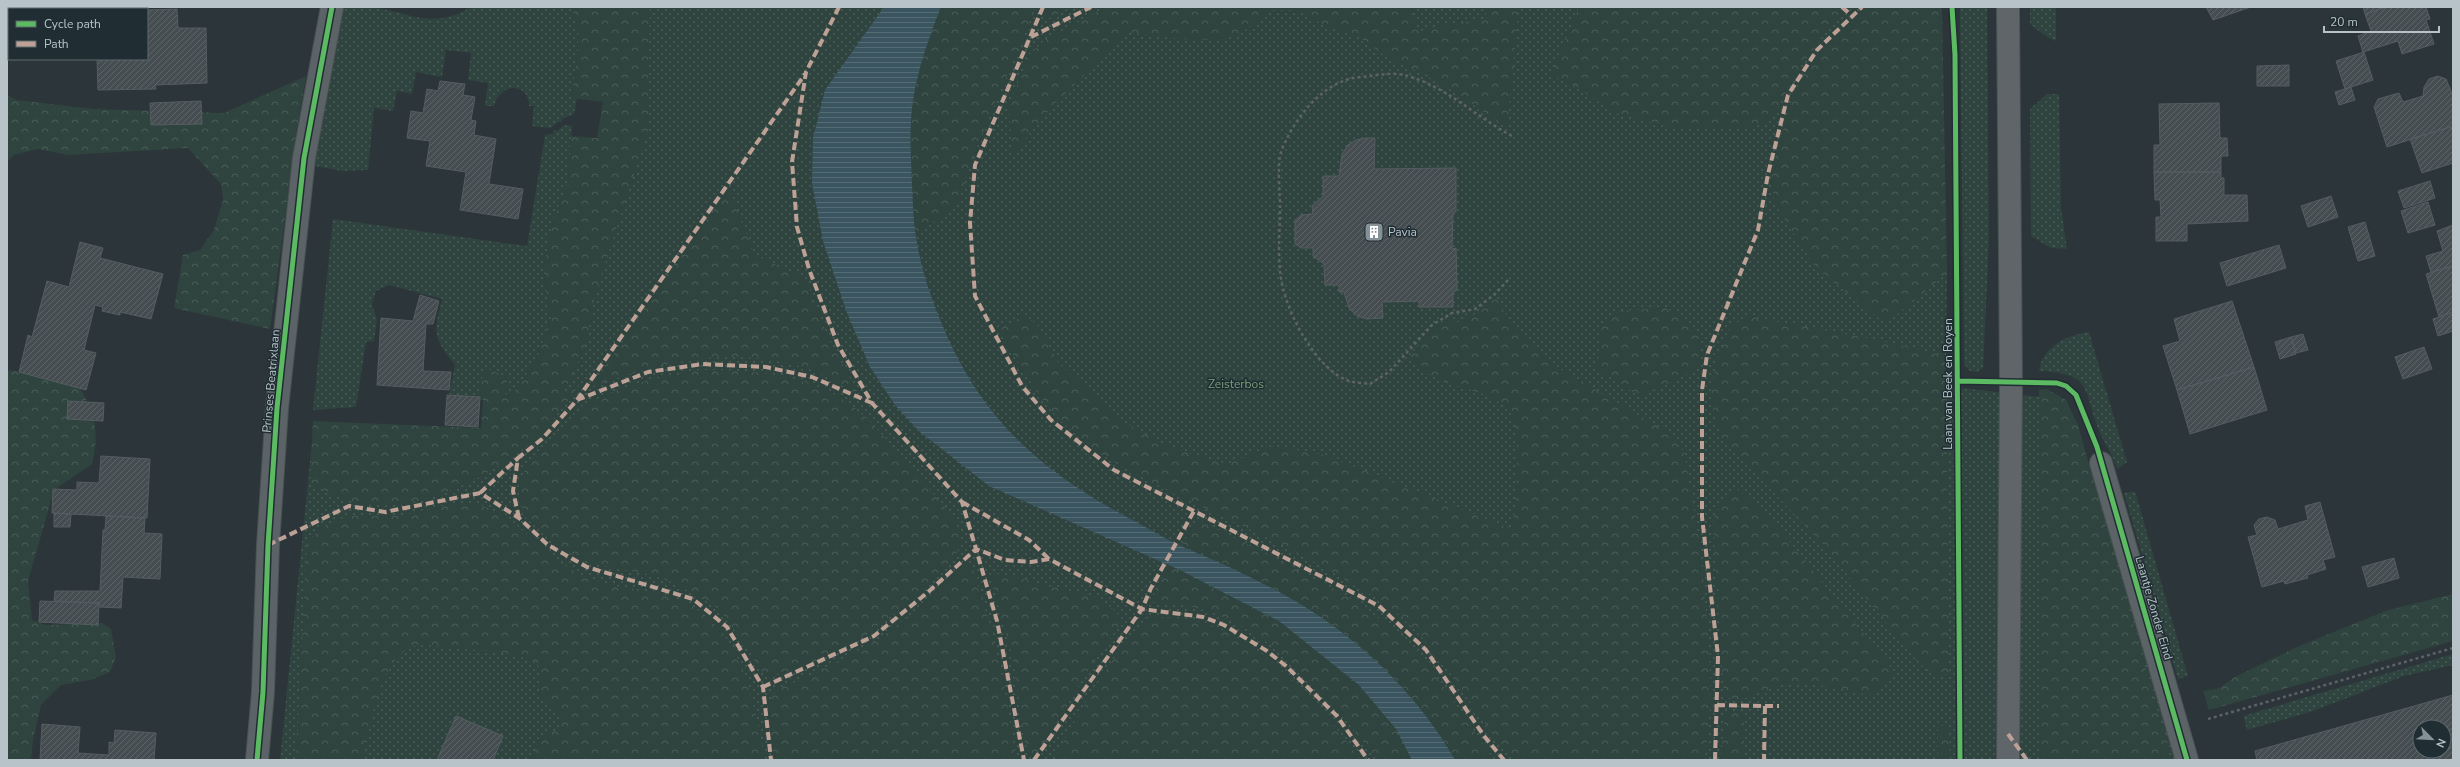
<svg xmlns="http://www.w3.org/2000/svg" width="2460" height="767" viewBox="0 0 2460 767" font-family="'Nunito Sans',sans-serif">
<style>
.grass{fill:url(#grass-dots)}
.forest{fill:url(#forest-crowns)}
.water{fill:url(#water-rules)}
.building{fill:url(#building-hatch);stroke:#545d61;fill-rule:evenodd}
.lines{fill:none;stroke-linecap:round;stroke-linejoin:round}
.minor-casing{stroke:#4a5154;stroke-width:24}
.major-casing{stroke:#4a5256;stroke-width:24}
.path{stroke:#5c6265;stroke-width:2.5;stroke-dasharray:3 3;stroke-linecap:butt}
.minor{stroke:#5c6367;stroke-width:22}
.major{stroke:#5f6568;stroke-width:22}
.quiet{stroke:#bda197;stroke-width:4;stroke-dasharray:8 4;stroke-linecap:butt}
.cycleway-casing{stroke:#202e33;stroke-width:8}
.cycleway{stroke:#5cba63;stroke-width:5}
.labels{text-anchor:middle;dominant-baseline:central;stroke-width:3;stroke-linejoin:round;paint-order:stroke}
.poi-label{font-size:12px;fill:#b7c3c9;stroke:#202e33;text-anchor:start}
.street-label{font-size:12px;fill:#b7c3c9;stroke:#202e33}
.park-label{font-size:12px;fill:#7a9d77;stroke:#202e33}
</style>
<defs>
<pattern id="grass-dots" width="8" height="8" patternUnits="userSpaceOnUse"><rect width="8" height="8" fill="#2f443e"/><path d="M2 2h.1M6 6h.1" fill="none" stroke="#4b5d59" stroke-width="1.8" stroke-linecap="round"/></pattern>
<pattern id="forest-crowns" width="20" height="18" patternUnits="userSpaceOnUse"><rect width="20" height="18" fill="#2f443e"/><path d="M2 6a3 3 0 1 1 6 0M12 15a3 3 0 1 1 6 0" fill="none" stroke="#4b5d59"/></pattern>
<pattern id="water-rules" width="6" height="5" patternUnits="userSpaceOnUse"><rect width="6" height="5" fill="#3b5560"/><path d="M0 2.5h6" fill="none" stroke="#556c75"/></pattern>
<pattern id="building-hatch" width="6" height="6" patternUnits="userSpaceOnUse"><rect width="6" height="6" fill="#464d50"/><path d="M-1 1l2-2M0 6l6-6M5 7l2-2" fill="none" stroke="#5e6568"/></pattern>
</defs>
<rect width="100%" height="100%" fill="#2c3539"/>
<path class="grass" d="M343 7C352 7 362 6 371 7 411 12 431 31 471 7H571L579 30 576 66 571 97 577 99 574 114 562 119 561 122H558L550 128 532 126 534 106H529C529 82 500 82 494 106H485L488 83 468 80 471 53 446 50 442 77 416 72 412 94 397 91 393 111 374 108 368 170 342 171 315 166Z
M620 7H1916L1918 297 1947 273 1946 356 1918 350V383L2066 400 2191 760H280L312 442 459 441 559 395Z
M1960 7H1987L1989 240 1983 368 1977 372 1970 371 1964 364Z
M2030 7H2056V41L2047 37 2030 24Z
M2047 94H2059L2061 207 2067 249 2051 248 2031 236 2030 109Z
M564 125 572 126 568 184 554 217 543 270 551 318 537 359 514 392 505 398 478 384 483 400 449 394 455 365C433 337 433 334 442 299L389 285 376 291 372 304 377 320 374 341 366 342 356 407 313 410 333 219 527 246 545 135 553 134 554 130 557 131Z
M2089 332 2127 462 2117 469C2114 456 2106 447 2101 435 2082 392 2096 373 2039 371 2042 347 2067 335 2089 332Z
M2135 491 2188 676 2178 679 2124 493Z
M2453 654V665L2404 676 2310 712 2247 730 2243 716Z"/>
<path class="forest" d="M7 7H20L9 9 7 56Z
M571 7H650L648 130 595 296 586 342 572 378 560 394 579 385C563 408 545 432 523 449 479 483 415 513 358 503 342 500 325 490 310 484L313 421 481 428 483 400 478 384 488 369 507 377 506 398 514 392 537 359 551 318 543 270 554 217 568 184 571 136 597 138 603 102 571 98 576 66 579 30Z
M941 7H1036L980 139 959 199 941 218 914 234C912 190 907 144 913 100 918 68 929 37 941 7Z
M1048 7H1071L1042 22Z
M1106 7H1410L1419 32 1450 23 1485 20 1487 7H1519L1507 128 1455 92 1421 73 1388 58 1359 37 1328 27 1296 10H1272L1240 34 1221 40 1178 39 1127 32 1051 108 1012 155 1009 105 1029 55 1045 40Z
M1579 7H1854L1835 19 1801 66 1772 118 1753 128H1675L1615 113 1575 86 1551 75Z
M1868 7H1942L1947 273 1886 324 1815 267 1774 202 1772 175 1776 154 1794 93 1807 68 1832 40Z
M306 76 297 128 270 329 174 308 183 255 200 250 214 230 223 200 221 184 188 148 68 155 38 149 14 155 7 162V95L16 100 94 109 224 113Z
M728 188 755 255 806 279 829 340 857 391 855 393C841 385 825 374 809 369 731 345 668 360 593 386L703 221Z
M1496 298 1511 322 1560 369 1664 430 1684 452 1700 546 1709 644 1711 701 1705 760H1513C1471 711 1444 651 1393 610 1382 600 1368 593 1355 586 1294 547 1226 520 1161 487 1126 469 1092 452 1063 423 1037 397 1018 362 998 330L1025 315 1037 324 1058 362 1122 421 1155 440 1188 453 1227 464 1271 446 1325 455 1512 529C1516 506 1524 422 1506 407 1487 391 1460 389 1438 379 1428 374 1418 364 1409 357L1435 325 1444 321 1460 322 1477 313Z
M1664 308C1695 319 1707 337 1697 369L1641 397 1597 369 1602 326 1618 311Z
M1746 316 1878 340 1946 356 1949 672 1941 678 1929 672 1917 661 1819 540 1722 439 1710 396 1718 356 1731 327Z
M7 370 73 378C93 407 101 428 92 464L54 490 28 581 32 620 46 625 102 623 111 629 116 657 110 672 90 680 61 685 41 705 33 740 31 760H7Z
M699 370C750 370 806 373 850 404 879 426 900 457 924 483 937 498 963 523 960 545 958 554 945 566 938 574 898 617 830 665 770 676L757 668 750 651 718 608 672 582 647 574 598 565 577 557 558 547 526 518 521 504 520 486 526 467 582 406 609 393 649 380Z
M2047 389 2066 400 2078 425 2171 760H2039V390Z
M1736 488 1775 523 1897 675 1874 695 1854 693 1811 683 1780 685 1746 698H1724L1713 524 1716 512Z
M474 503C486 508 498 511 507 518 532 536 552 560 580 574 612 590 632 586 664 595 740 614 753 695 765 760H529L545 732 556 731 561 725 562 715 545 703 541 695 538 663C514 653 489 651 463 649 451 649 424 643 414 646 379 657 369 730 364 760H296L307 541 324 527 347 516H399L450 504Z
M1201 521 1344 594 1402 635 1422 655 1494 760H1455L1418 706 1344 634 1300 605 1205 554 1182 546 1193 524Z
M966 565 973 569C994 635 1008 691 1015 760H774L767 705 777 689 810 676 878 640 927 602Z
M1169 566 1279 621 1309 644 1359 685 1396 729 1412 760H1377C1332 701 1278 633 1204 610 1187 605 1170 603 1153 602L1155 589Z
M995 574C1012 574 1026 580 1043 585 1075 593 1102 591 1123 620L1087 672 1056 723 1039 760H1035L1025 744 1013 659 991 580Z
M2453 594V641L2209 710 2203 691 2219 688 2235 677 2299 646 2388 610Z
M1147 617C1169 617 1194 618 1216 627 1276 653 1323 708 1360 760H1054C1080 709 1109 660 1147 617Z
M1725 712H1744V760H1721Z
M1938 722 1949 731 1950 760H1938Z"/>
<path class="water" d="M884 7H941C929 37 918 68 913 100 908 134 912 172 913 207 915 251 927 289 944 329 985 425 1048 476 1138 523 1153 531 1168 540 1183 547 1238 570 1297 597 1344 634 1388 668 1428 712 1455 760H1412L1396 729 1359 685 1279 621 1180 570 989 486 920 432 895 405 870 367 847 313 823 241 812 183 813 138 825 90Z"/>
<path class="building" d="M2206 7H2251L2213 20Z
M2363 7H2386L2365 14Z
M2386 7H2426L2430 19 2426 20 2434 44 2402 54 2398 41 2363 52 2358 36 2371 31 2365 14Z
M177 9 178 28H206L207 83 155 85 156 89 98 90 97 59H147V10Z
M2364 52 2373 80 2345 89 2336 61Z
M2289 65V86H2257V66Z
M2438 76 2446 79 2453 96V126L2387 147 2374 107 2378 99 2399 93 2403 102 2423 96 2424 87 2429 79Z
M440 81 465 84 463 95 475 97 471 120 476 121 474 135 496 139 489 184 523 189 518 219 460 210 466 172 426 166 430 141 407 138 411 111 423 113 427 89 438 91Z
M2351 87 2355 100 2339 105 2335 92Z
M201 101 202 124 151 125 150 103Z
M2219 103 2220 138H2227L2228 156H2221V172H2154V145H2160L2159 104Z
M2453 126V163L2422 173 2410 139Z
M1366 138H1375L1374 169 1456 168V212H1453L1452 249 1456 248 1457 288 1456 291H1453V307H1419V301L1382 302 1383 318 1367 319 1357 316 1349 308 1344 292H1339V285H1325L1324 264 1313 256V248H1301L1295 244V220L1301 215 1313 214 1312 206 1323 196V176H1339L1342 154 1348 145 1356 140Z
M2154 172H2221V178H2224V195H2247L2248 221 2187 224V241H2156V217H2161L2160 200H2155Z
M2430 181 2435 198 2404 208 2398 191Z
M2331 196 2338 217 2308 227 2301 206Z
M2428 202 2435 225 2408 233 2401 211Z
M2365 222 2375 256 2358 261 2348 227Z
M2453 225V266L2431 272 2426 256 2443 251 2437 231Z
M80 242 103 248 100 258 163 274 151 319 120 312V315L102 311 103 307 95 305 84 350 96 353 86 390 19 372 28 335 32 337 47 281 69 287Z
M2279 245 2286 268 2227 286 2220 263Z
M2453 266V312L2439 317 2426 274Z
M420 295 439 301 433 324H426L423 371 451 372 449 390 377 385 381 318 413 321Z
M2232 301 2254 367 2177 390 2163 346 2180 341 2174 319Z
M2453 312V331L2438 336 2433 319Z
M2303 334 2308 350 2296 353 2291 337Z
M2291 337 2296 354 2280 359 2275 342Z
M2424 347 2432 369 2403 379 2395 357Z
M2254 367 2267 410 2190 434 2177 390Z
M447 395 480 397 478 427 445 425Z
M68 401 104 403 103 421 67 419Z
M101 456 150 459 147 518 52 513 53 489 77 490V482L99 483Z
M2320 502 2335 557 2323 560 2326 569 2307 575 2308 578 2285 584 2284 581 2262 587 2248 537 2257 535 2254 525 2259 519 2267 517 2275 520 2278 529 2308 520 2305 506Z
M54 513 71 514 70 527H54Z
M106 516 145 518 144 533 162 534 160 579 123 577 121 608 99 607V603L54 601 55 591H100L103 530H105Z
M2394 558 2399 578 2368 587 2362 567Z
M40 601 99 603 98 625 39 622Z
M2453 695V760H2257L2255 751ZM2420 727H2444V751H2420Z
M456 716 503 736 493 760H437Z
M42 724 80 727 78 753 109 755V742L114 743 115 730 156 733 154 760H40Z"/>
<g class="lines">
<defs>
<path id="minor" d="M2101 463 2187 760
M257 760 263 692 268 545 277 408 304 158 332 7"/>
<path id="major" d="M2008 7 2011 381 2008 760"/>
</defs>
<use href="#minor" class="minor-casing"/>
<use href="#major" class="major-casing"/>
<path class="path" d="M1508 280 1494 295 1475 309 1452 313 1432 325 1389 372 1370 384C1364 383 1356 383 1349 381 1314 369 1282 305 1280 270 1278 249 1280 227 1280 206 1280 193 1277 164 1281 152 1292 123 1316 90 1346 80 1353 77 1362 77 1370 76 1384 74 1398 72 1411 77 1449 89 1478 118 1512 136
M2208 719 2453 648"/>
<use href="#minor" class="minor"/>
<use href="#major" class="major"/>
<path class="quiet" d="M839 7 806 72 792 162 797 227 809 269 838 345 872 403 962 502 976 549 1005 560 1031 562 1049 559 1142 609 1203 617 1224 625 1267 651 1286 666 1337 716 1368 760
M1043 7 975 165 970 223 975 296 1022 386 1051 420 1114 470 1379 606 1426 650 1484 736 1504 760
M1842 7 1851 15
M1031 37 1091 7
M577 400 648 372 703 364 766 367 812 377 872 403
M480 493 518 458
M962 502 1029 540 1049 559
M519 518 513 491 518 458 542 439 577 400 805 74
M268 545 349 506 385 512 480 493 519 518 548 545 587 567 693 599 727 627 763 687 771 760
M763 687 874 636 927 593 976 549 997 621 1024 760
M1717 705 1765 706 1764 760
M1765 706H1779
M2008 734 2027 760
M1034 760 1142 609 1151 588 1194 511
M1715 760 1718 656 1702 517V390L1707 355 1758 230 1768 174 1788 95 1817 50 1862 7"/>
<defs>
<path id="cycleway" d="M1952 7 1955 55 1960 760
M1958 381 2057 383 2066 386 2076 395 2097 447 2187 760
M257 760 263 692 268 545 277 408 304 158 332 7"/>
</defs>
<use href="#cycleway" class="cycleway-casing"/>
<use href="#cycleway" class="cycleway"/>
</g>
<defs>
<symbol id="building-square" viewBox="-11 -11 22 22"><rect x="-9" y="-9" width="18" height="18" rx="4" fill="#869197" stroke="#202e33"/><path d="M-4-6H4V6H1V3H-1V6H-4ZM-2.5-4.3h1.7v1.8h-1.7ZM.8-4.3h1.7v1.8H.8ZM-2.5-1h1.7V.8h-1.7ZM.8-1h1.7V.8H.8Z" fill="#fff"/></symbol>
</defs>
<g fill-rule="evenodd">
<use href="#building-square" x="1363" y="221" width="22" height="22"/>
</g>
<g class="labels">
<g class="poi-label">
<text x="1388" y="232">Pavia</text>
</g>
<g class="street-label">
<text transform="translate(271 381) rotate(-85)">Prinses Beatrixlaan</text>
<text transform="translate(1948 384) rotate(-90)">Laan van Beek en Royen</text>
<text transform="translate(2154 608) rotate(74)">Laantje Zonder Eind</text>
</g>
<g class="park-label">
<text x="1236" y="384">Zeisterbos</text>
</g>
</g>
<rect width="2460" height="767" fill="none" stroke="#b7c3c9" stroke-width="16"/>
<rect x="8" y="8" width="140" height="52" fill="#202e33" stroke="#5c6a6f"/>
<rect x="16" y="21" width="20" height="6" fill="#5cba63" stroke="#5c6a6f"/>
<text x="44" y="28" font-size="12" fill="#b7c3c9">Cycle path</text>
<rect x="16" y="41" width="20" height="6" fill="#bda197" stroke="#5c6a6f"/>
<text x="44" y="48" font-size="12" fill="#b7c3c9">Path</text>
<g transform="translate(2432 739) rotate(114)"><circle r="19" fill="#202e33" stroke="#5c6a6f"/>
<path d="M0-3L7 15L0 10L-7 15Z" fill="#869197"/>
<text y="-6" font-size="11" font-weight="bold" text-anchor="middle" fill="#b7c3c9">N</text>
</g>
<path d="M2324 26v6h115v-6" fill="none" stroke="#b7c3c9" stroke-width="2"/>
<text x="2330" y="26" font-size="12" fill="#b7c3c9" stroke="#202e33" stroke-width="3" paint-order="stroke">20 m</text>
</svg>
